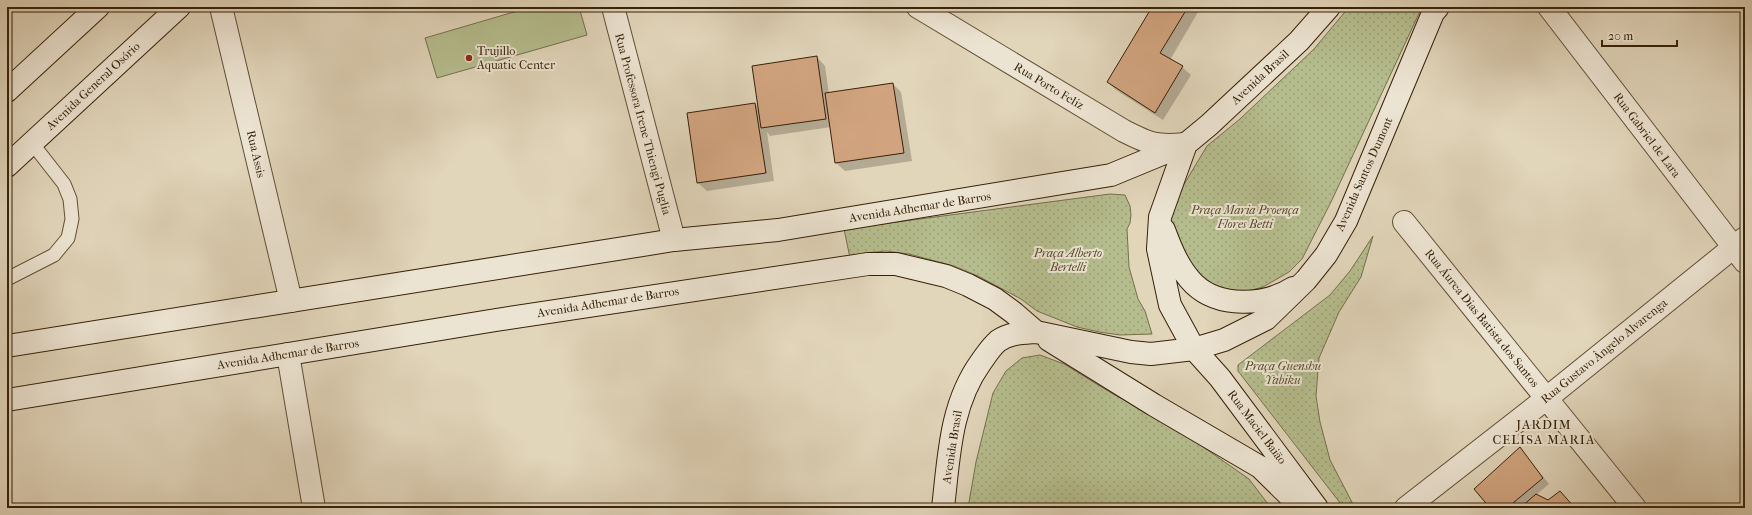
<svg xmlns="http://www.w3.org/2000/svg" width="1752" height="515" viewBox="0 0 1752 515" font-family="'IM FELL French Canon',serif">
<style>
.green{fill:url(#green-dots);stroke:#766f4c}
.pitch{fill:#b5bd8e;stroke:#766f4c}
.shadow{fill:#0003}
.building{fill:#d1a47f;stroke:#372109}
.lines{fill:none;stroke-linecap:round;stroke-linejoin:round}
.service-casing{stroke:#624e35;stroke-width:15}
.minor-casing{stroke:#624e35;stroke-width:24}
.secondary-casing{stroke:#372109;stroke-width:24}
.service{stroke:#ece4d2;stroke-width:13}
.minor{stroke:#ece4d2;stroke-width:22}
.secondary{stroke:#ece4d2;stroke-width:22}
.poi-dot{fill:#8f2418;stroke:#ece4d2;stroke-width:1.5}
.labels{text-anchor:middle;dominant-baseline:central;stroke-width:4;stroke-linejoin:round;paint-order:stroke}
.poi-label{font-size:12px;fill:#372109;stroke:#ece4d2;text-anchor:start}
.street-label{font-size:12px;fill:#372109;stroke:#ece4d2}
.park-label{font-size:12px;font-style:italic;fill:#56482a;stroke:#ece4d2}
.neighbourhood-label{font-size:13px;letter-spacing:1px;fill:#372109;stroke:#ece4d2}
</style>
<defs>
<pattern id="green-dots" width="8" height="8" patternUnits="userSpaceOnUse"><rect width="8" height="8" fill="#b5bd8e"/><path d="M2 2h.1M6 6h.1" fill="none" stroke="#9ca279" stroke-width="1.8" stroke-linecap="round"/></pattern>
</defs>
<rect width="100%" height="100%" fill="#e1d5ba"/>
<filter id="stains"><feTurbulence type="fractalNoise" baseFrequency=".005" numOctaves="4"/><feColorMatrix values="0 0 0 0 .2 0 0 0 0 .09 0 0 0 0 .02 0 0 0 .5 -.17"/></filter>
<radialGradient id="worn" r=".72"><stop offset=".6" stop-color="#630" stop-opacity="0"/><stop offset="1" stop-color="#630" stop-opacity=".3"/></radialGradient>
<path class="green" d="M1349 7H1422L1331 202 1302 259 1289 272 1263 287 1241 293 1222 292 1197 276 1169 220 1174 201 1207 146 1240 119 1314 49Z
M1110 194 1125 195 1130 206 1131 215 1130 223 1127 229 1129 267 1138 299 1145 311 1152 334 1120 335 1099 332 1077 327 1037 311 1021 299 978 276 954 266 909 254 886 251 864 253 850 258 844 229Z
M1373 236 1361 277 1339 312 1319 358 1316 396 1320 422 1330 460 1355 508H1344L1238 371V365L1330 295 1350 271Z
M1040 355 1064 364 1113 394 1173 426 1249 479 1271 508H968L976 462 993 393 1006 371 1022 358Z"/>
<path class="pitch" d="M531 7H579L587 35 437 78 425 38Z"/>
<path class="shadow" d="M1153 7H1201L1170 60 1182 67 1191 75 1163 120 1116 90 1108 82Z
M817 57 825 66 829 94 893 84 901 92 912 161 845 171 836 163 831 127 770 136 767 132 774 181 707 191 698 183 755 104 759 108Z
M1520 449 1549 484 1536 495 1548 501 1575 508H1491Z"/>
<path class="building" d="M1152 7H1188L1160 53 1183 66 1155 113 1107 82Z
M817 56 826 119 761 128 752 66Z
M893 83 904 153 835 163 825 93Z
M755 103 766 173 697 183 687 113Z
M1520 447 1543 478 1507 508H1490L1474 489Z
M1560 491 1575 508H1520L1536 494 1548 500Z"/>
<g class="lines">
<defs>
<path id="service" d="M7 279 54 255 68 238 72 219 70 199 64 184 32 143"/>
<path id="minor" d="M221 7 291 301
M613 7 674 240
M918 7 1124 131C1150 144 1156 147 1185 144
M1549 7 1745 262
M1404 222 1635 508
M288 354 314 508
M1406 508 1547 398 1745 238"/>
<path id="secondary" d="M7 91 98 7
M1186 144 1160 217 1158 249 1170 305 1194 349 1220 378 1317 508
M7 166 179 7
M1164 230C1171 249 1179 269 1194 284 1219 308 1265 306 1293 288
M1049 340 1154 405 1260 467 1302 508
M7 346 674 240 778 230 1111 175 1186 144 1209 125 1299 41 1329 7
M7 400 496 320 868 264H896L946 276 968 285 995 299 1014 313 1036 332 1131 352 1151 354 1194 349 1224 340 1266 319 1306 280 1326 255 1346 221 1433 13 1438 7
M943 508C949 457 950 405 981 362 986 355 991 347 998 341 1009 333 1023 333 1036 332"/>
</defs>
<use href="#service" class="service-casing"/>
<use href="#minor" class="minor-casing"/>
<use href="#secondary" class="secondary-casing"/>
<use href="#service" class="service"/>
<use href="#minor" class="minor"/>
<use href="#secondary" class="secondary"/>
</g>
<circle class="poi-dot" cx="469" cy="58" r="4"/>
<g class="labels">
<g class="poi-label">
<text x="477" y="51">Trujillo<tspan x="477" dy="14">Aquatic Center</tspan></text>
</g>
<g class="street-label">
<text transform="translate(1260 77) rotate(-43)">Avenida Brasil</text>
<text transform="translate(93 86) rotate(-43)">Avenida General Osório</text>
<text transform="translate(1049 86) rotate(31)">Rua Porto Feliz</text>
<text transform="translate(643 124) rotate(75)">Rua Professora Irene Thiengi Puglia</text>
<text transform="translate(1647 135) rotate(53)">Rua Gabriel de Lara</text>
<text transform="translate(256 154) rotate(77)">Rua Assis</text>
<text transform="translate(1364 174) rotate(-66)">Avenida Santos Dumont</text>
<text transform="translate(920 207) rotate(-9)">Avenida Adhemar de Barros</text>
<text transform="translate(608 302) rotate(-9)">Avenida Adhemar de Barros</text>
<text transform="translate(1482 318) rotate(51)">Rua Áurea Dias Batista dos Santos</text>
<text transform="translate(1604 351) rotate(-39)">Rua Gustavo Ângelo Alvarenga</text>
<text transform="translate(288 354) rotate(-9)">Avenida Adhemar de Barros</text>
<text transform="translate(1257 427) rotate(53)">Rua Maciel Baião</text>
<text transform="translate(952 447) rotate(-81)">Avenida Brasil</text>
</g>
<g class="park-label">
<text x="1245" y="210">Praça Maria Proença<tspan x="1245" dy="14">Flores Betti</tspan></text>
<text x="1068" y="253">Praça Alberto<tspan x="1068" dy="14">Bertelli</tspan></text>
<text x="1283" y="366">Praça Guenshu<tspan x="1283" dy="14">Yabiku</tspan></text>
</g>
<g class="neighbourhood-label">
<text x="1544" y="424">JARDIM<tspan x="1544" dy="15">CELISA MARIA</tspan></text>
</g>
</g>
<rect width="1752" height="515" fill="none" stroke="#e1d5ba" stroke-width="24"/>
<rect x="8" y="8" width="1736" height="499" fill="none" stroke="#372109" stroke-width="2"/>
<rect x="12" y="12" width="1728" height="491" fill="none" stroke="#372109"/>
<path d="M1602 40v6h75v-6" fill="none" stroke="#372109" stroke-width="2"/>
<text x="1608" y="40" font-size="12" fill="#372109" stroke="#ece4d2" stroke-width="3" paint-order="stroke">20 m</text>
<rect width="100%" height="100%" filter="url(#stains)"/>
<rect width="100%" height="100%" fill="url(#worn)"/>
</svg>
